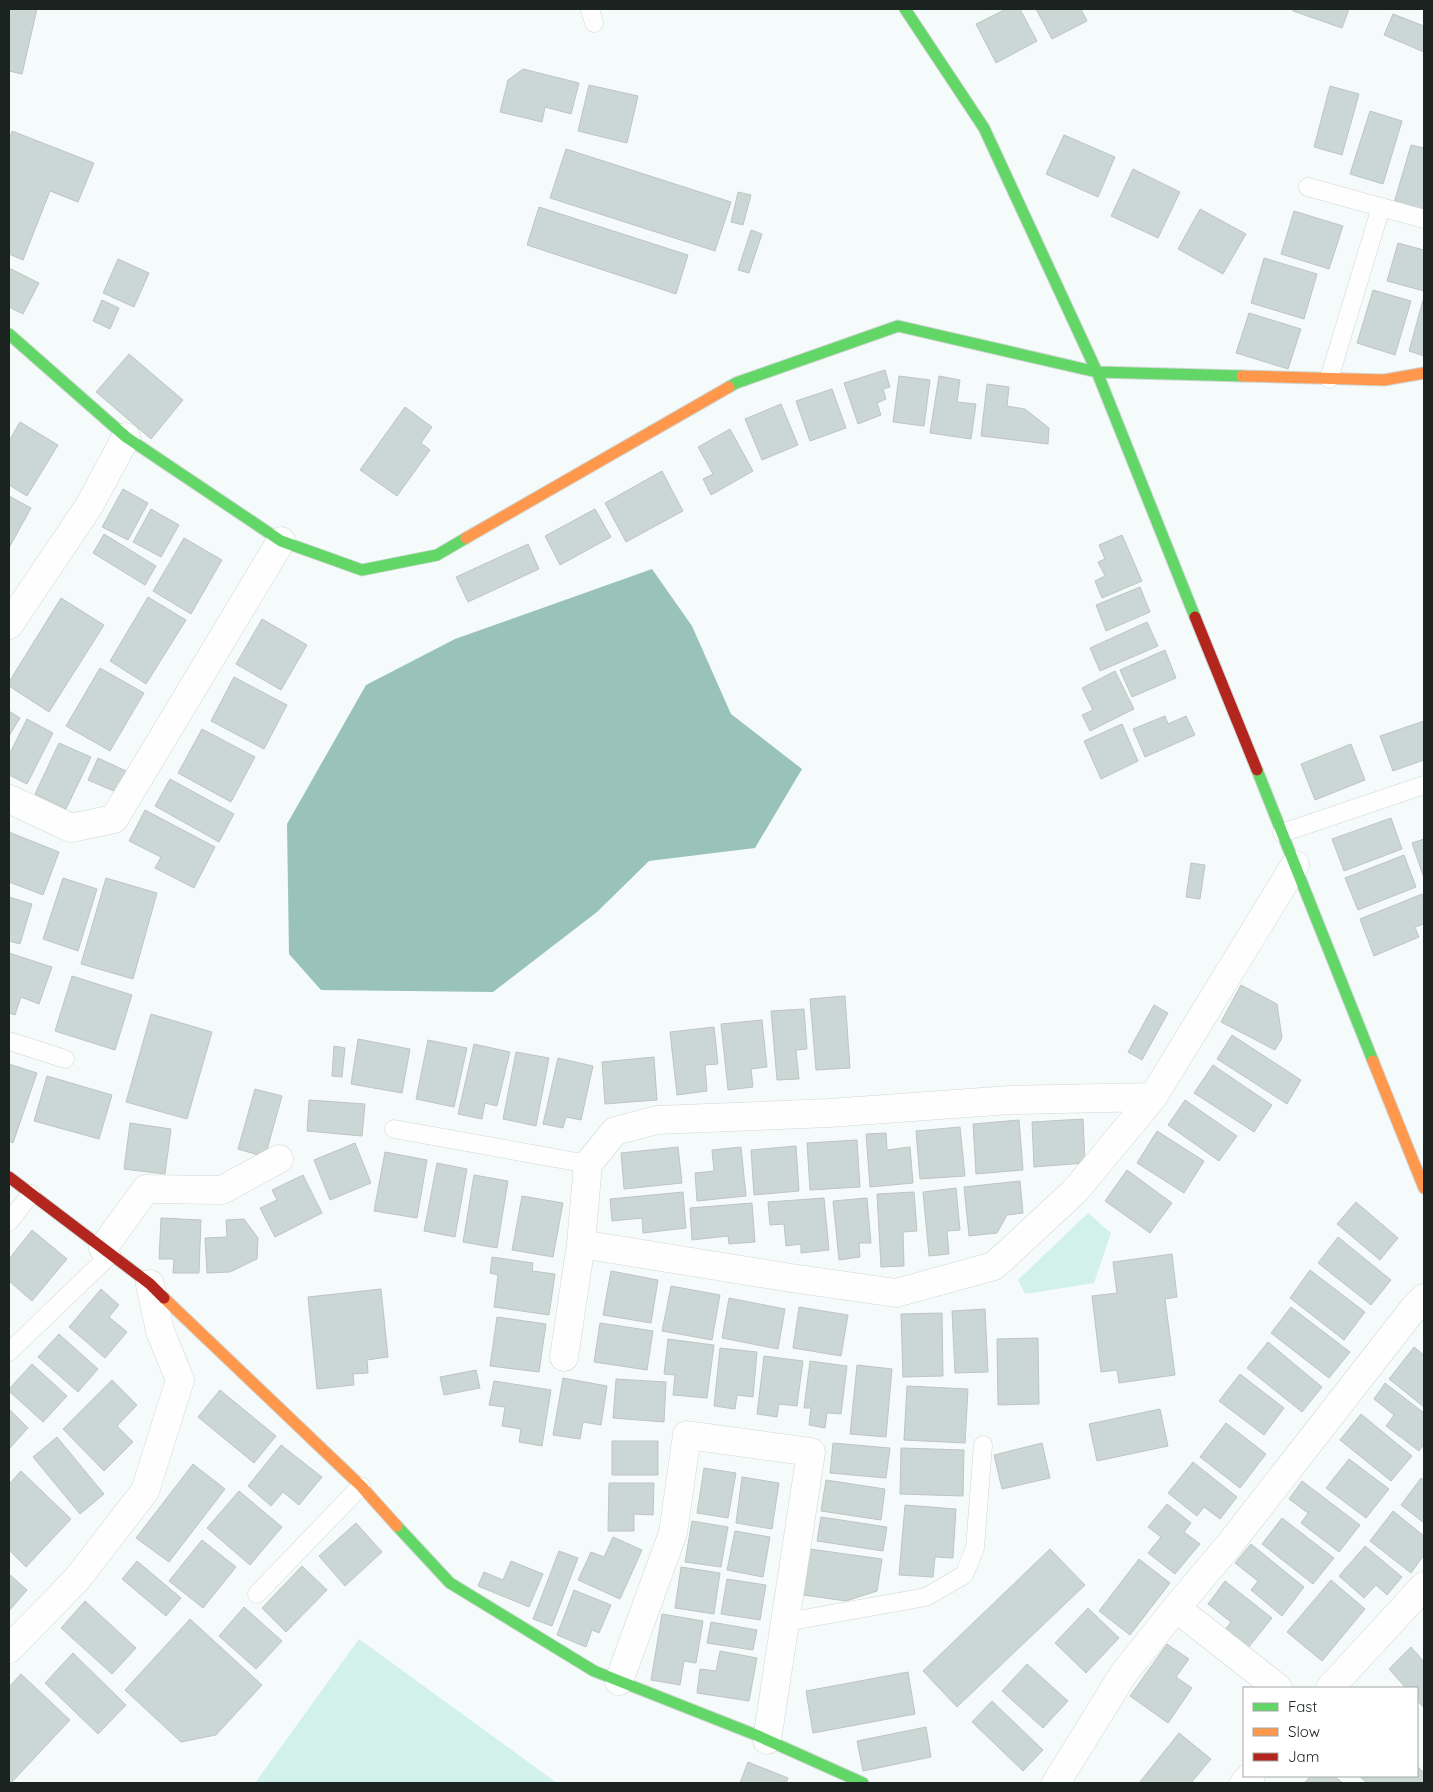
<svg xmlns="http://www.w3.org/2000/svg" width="1433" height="1792" viewBox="0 0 1433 1792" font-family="Quicksand,sans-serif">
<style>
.green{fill:#d2f1ea}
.water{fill:#99c3ba}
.building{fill:#cad7d4;stroke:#bec5c3}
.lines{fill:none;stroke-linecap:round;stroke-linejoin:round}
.lane-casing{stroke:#d0d7d5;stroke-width:19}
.street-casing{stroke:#d0d7d5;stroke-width:29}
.fast-casing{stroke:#d0d7d5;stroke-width:13}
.slow-casing{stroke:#d0d7d5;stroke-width:13}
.jam-casing{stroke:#d0d7d5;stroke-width:13}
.lane{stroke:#fefefe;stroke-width:18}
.street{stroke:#fefefe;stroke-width:28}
.fast{stroke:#63d668;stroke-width:11}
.slow{stroke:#ff974d;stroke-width:11}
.jam{stroke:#b3261e;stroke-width:11}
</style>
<rect width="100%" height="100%" fill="#f5fbfa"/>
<path class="green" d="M1088 1213 1111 1233 1094 1283 1025 1294 1018 1280Z
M359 1639 557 1783H255Z"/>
<path class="water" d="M652 569 692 626 731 714 802 769 755 848 649 861 597 912 493 992 321 990 289 954 287 824 366 685 455 639Z"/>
<path class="building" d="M9 9H37L22 74 9 71Z
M1006 9H1020L1037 41 996 63 976 24Z
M1036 9H1081L1087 21 1052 39Z
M1294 9H1349L1342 28 1293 11Z
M1393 14 1424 26V52L1384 35Z
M523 69 579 83 571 114 545 107 542 122 500 112 508 80Z
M589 85 638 96 627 143 578 131Z
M1330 86 1359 94 1342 155 1314 147Z
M1370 111 1402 121 1383 184 1350 174Z
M12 131 94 163 78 202 50 191 23 260 9 254V140Z
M1064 135 1115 157 1098 197 1046 174Z
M1411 145 1424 148V212L1394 203Z
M566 149 731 202 715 251 550 198Z
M1133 169 1180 192 1158 238 1111 216Z
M738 192 751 195 743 225 731 222Z
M539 207 688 255 676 294 527 245Z
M1200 209 1246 234 1223 274 1178 249Z
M1294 211 1343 226 1329 269 1281 254Z
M751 230 762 234 749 273 738 270Z
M1398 243 1424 250V291L1387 281Z
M1264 258 1317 274 1304 319 1251 303Z
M118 259 149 273 134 307 103 293Z
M9 268 39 283 23 314 9 307Z
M1373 290 1411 301 1395 355 1357 343Z
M102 300 119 308 110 329 93 321Z
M1423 300 1424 301V356L1409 351Z
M1249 313 1301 329 1288 369 1236 353Z
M129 354 183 400 151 439 96 392Z
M885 370 890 387 883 389 886 399 877 403 881 415 858 424 844 383Z
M899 376 930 380 924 426 893 422Z
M939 376 960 380 957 402 976 404 971 439 930 433Z
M987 384 1009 387 1007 406 1025 409 1049 428 1048 444 981 436Z
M832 389 846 428 810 441 796 401Z
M781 404 798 445 762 460 745 419Z
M405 407 432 427 421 443 430 450 397 496 360 470Z
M20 422 58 445 27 496 9 485V441Z
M730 429 753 471 711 495 703 479 713 474 698 447Z
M662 471 683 511 626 542 605 503Z
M123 489 148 503 128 540 102 527Z
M9 496 31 508 9 548Z
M151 509 179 525 161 557 133 542Z
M595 509 611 537 560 565 545 536Z
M104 534 156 566 145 585 93 553Z
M1122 535 1142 581 1102 598 1095 581 1105 576 1098 562 1105 559 1099 545Z
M184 538 222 560 191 614 153 591Z
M528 544 539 569 468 602 456 577Z
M1140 587 1150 612 1106 631 1096 605Z
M148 597 186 620 146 684 110 661Z
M61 598 104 625 49 712 9 686V682Z
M262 619 307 645 281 690 236 664Z
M1147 622 1158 646 1100 671 1090 648Z
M1165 650 1176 678 1132 697 1120 670Z
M100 668 144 693 110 751 66 726Z
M1115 671 1134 709 1090 731 1082 715 1093 710 1082 688Z
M234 677 287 705 264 749 211 721Z
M9 711 20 718 9 736Z
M1165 716 1168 724 1186 716 1195 735 1145 757 1133 729Z
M27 719 53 733 27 784 9 775V755Z
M1424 721V760L1393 771 1380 736Z
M1122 724 1138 761 1101 779 1084 741Z
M202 729 255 757 231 802 178 773Z
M59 743 91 757 66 809 35 794Z
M1351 744 1365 780 1315 800 1301 764Z
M98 758 126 771 116 792 88 780Z
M170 779 234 814 219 842 155 806Z
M145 810 215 847 194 888 155 868 161 857 129 841Z
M1391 818 1402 849 1344 871 1332 839Z
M9 832 59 852 43 895 9 882Z
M1424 839V878L1412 843Z
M1404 855 1416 887 1358 910 1345 878Z
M1191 863 1205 865 1200 899 1186 897Z
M63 878 97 889 78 951 43 939Z
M106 878 157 893 133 979 81 964Z
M1422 894 1424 899V924L1415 927 1419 937 1374 956 1360 919Z
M9 897 32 904 20 944 9 941Z
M9 953 52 967 39 1004 21 997 15 1015 9 1013Z
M72 976 132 995 115 1050 55 1031Z
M1241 985 1277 1004 1282 1038 1275 1050 1221 1022Z
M845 996 850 1068 816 1070 810 999Z
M1154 1005 1168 1013 1142 1060 1128 1052Z
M804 1009 807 1049 796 1050 799 1079 777 1080 771 1011Z
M151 1014 212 1032 187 1119 126 1102Z
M762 1020 767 1067 751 1069 753 1087 728 1090 721 1024Z
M714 1027 718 1064 705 1065 707 1091 677 1095 670 1032Z
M1232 1035 1301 1080 1287 1104 1217 1059Z
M358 1039 410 1049 402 1093 351 1084Z
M428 1040 467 1048 454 1107 416 1099Z
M474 1044 510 1052 497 1106 485 1103 482 1119 458 1114Z
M334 1046 345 1048 342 1077 332 1076Z
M516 1052 549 1058 536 1126 503 1119Z
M654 1057 657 1100 605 1104 602 1062Z
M558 1058 593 1066 581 1120 566 1117 563 1128 543 1124Z
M9 1064 37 1073 13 1143 9 1141Z
M1213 1065 1272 1105 1254 1132 1194 1093Z
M47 1076 112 1095 99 1139 34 1121Z
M255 1089 282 1096 265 1157 238 1149Z
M309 1100 365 1104 362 1136 307 1131Z
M1185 1100 1237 1136 1219 1161 1168 1125Z
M1083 1119 1085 1163 1034 1167 1032 1122Z
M1019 1120 1023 1170 976 1174 973 1124Z
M130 1123 171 1129 165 1174 124 1169Z
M960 1127 965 1176 920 1179 916 1131Z
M1157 1131 1204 1161 1184 1193 1137 1163Z
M886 1133 887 1150 910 1147 913 1183 870 1187 866 1134Z
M857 1140 860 1187 810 1190 807 1143Z
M355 1143 371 1183 330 1200 314 1160Z
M796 1146 799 1191 754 1195 751 1150Z
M678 1147 682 1183 624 1189 621 1153Z
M741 1147 746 1196 697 1201 695 1173 714 1171 712 1150Z
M385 1152 427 1160 417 1218 374 1211Z
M437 1163 467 1169 455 1237 424 1231Z
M1127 1170 1172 1203 1150 1233 1105 1201Z
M303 1175 322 1213 275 1237 260 1208 277 1200 272 1190Z
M474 1175 508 1181 497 1248 463 1242Z
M1020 1181 1023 1213 1007 1215 997 1233 969 1236 964 1187Z
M956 1188 960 1230 947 1231 949 1254 929 1256 923 1192Z
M683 1192 686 1228 643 1233 642 1218 612 1221 610 1199Z
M914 1192 917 1231 903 1232 904 1266 881 1267 877 1194Z
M522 1196 563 1203 553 1257 512 1250Z
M824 1198 829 1250 801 1253V1244L786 1246 784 1224 770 1225 768 1202Z
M867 1198 871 1243H859L860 1257 839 1260 833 1201Z
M1356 1202 1398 1238 1380 1260 1337 1224Z
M752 1203 755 1242 729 1244 728 1236 692 1240 690 1208Z
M161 1218 201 1220 199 1273H173L174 1259H159Z
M244 1219 258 1238 257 1259 230 1272 207 1273 205 1238 227 1237 226 1220Z
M32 1230 67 1259 32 1301 9 1281V1259Z
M1338 1237 1391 1280 1371 1305 1318 1263Z
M1172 1254 1177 1297 1165 1299 1175 1375 1119 1383 1117 1370 1101 1372 1092 1296 1117 1293 1113 1262Z
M492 1257 533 1263 532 1271 555 1274 549 1315 494 1307 498 1275 490 1273Z
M1310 1270 1365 1312 1344 1340 1290 1298Z
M611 1271 658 1280 651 1323 603 1315Z
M671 1286 720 1295 712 1340 662 1331Z
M101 1289 119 1305 109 1317 127 1332 105 1358 69 1327Z
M381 1289 388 1357 367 1360 368 1373 353 1374 354 1385 317 1389 308 1297Z
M729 1298 785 1309 778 1349 722 1338Z
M799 1307 848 1315 841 1356 793 1348Z
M1291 1307 1350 1352 1329 1378 1271 1333Z
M985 1309 988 1372 955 1373 952 1311Z
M942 1313 943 1376 903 1377 901 1314Z
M497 1317 546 1324 539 1372 490 1366Z
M600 1323 653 1331 647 1370 594 1362Z
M59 1334 98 1369 78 1392 38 1357Z
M1038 1338 1039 1404 998 1405 997 1339Z
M668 1339 714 1345 707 1398 673 1395 675 1375 664 1374Z
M1268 1342 1322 1387 1302 1412 1247 1368Z
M1414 1347 1424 1355V1407L1389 1379Z
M720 1348 757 1352 753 1397 737 1395 735 1409 714 1406Z
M764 1356 803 1361 797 1406 779 1404 777 1417 757 1414Z
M810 1361 847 1366 841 1414 827 1413 825 1428 809 1425 811 1408H804Z
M32 1364 67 1396 43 1422 9 1391V1389Z
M857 1365 892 1369 886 1437 850 1434Z
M476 1370 480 1388 444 1395 440 1377Z
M1240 1374 1284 1408 1264 1435 1219 1401Z
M563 1378 607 1386 601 1425 583 1422 580 1439 553 1435Z
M616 1379 666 1382 664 1422 613 1418Z
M112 1380 137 1405 117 1426 133 1442 104 1471 63 1429Z
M494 1381 551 1390 542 1446 519 1442 521 1429 502 1426 505 1407 489 1405Z
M1385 1383 1424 1413V1444L1419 1451 1386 1426 1394 1415 1374 1399Z
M907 1386 968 1389 965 1443 904 1440Z
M220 1390 276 1436 254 1463 198 1417Z
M9 1409 28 1428 9 1449Z
M1160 1409 1168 1446 1097 1461 1089 1424Z
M1361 1414 1412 1456 1391 1481 1340 1440Z
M1226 1423 1266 1454 1240 1488 1200 1457Z
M57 1437 104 1494 80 1514 33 1457Z
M612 1441H658V1475H612Z
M833 1443 890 1448 886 1478 830 1473Z
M1042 1443 1050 1478 1002 1489 994 1455Z
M281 1445 322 1477 299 1505 283 1492 271 1506 248 1486Z
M901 1448 964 1450 963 1496 900 1494Z
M1349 1459 1389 1489 1366 1518 1326 1488Z
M1193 1462 1237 1497 1220 1519 1204 1507 1197 1516 1168 1493Z
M193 1464 225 1489 169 1562 136 1538Z
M704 1468 736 1473 728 1518 697 1513Z
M21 1471 71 1519 26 1567 9 1550V1484Z
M742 1477 779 1483 772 1529 736 1523Z
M1421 1478 1424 1480V1523L1401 1505Z
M826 1480 885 1489 881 1520 821 1511Z
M1302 1481 1360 1525 1339 1552 1301 1523 1308 1513 1289 1499Z
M609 1483H654L653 1515 634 1514V1531H608Z
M239 1491 282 1527 250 1565 207 1528Z
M1167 1504 1191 1523 1184 1532 1200 1544 1175 1574 1148 1553 1161 1537 1148 1527Z
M905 1505 956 1509 953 1558 935 1557 933 1577 899 1575Z
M1393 1511 1424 1536V1555L1411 1573 1370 1541Z
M821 1517 887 1527 883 1551 817 1541Z
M1282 1518 1334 1558 1313 1584 1262 1544Z
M692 1521 728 1527 721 1567 685 1562Z
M356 1523 382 1552 345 1586 319 1556Z
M735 1531 770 1537 763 1577 727 1570Z
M613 1537 642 1550 620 1599 578 1580 591 1552 604 1557Z
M202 1540 236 1567 203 1608 169 1581Z
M1251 1544 1304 1587 1282 1616 1251 1590 1258 1581 1235 1563Z
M1365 1546 1402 1577 1387 1595 1376 1585 1364 1598 1339 1576Z
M810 1549 882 1559 877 1591 846 1601 803 1595Z
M1050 1549 1085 1585 957 1707 923 1671Z
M559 1551 578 1558 552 1626 533 1619Z
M1139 1559 1170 1583 1130 1635 1099 1611Z
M137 1561 181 1598 166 1616 122 1579Z
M511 1561 543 1574 529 1607 478 1586 484 1572 503 1580Z
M302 1566 327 1590 286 1632 262 1608Z
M681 1567 720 1573 714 1614 675 1608Z
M9 1574 27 1590 9 1611Z
M727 1579 766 1585 760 1620 721 1614Z
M1331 1580 1365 1609 1322 1661 1287 1632Z
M1225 1581 1272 1618 1244 1653 1221 1635 1231 1622 1208 1604Z
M574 1590 611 1605 599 1633 592 1630 586 1647 557 1635Z
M85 1601 136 1648 112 1674 61 1628Z
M244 1607 282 1641 256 1669 219 1636Z
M1088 1608 1119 1638 1086 1673 1055 1643Z
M662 1614 703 1621 696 1663 684 1661 680 1685 651 1680Z
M190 1619 262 1685 216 1735 181 1742 125 1690Z
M711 1622 757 1630 753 1650 707 1643Z
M1167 1644 1189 1659 1176 1677 1192 1688 1168 1723 1130 1696Z
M1411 1647 1424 1662V1708L1417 1700V1688H1406L1389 1669Z
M720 1651 757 1658 749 1701 697 1693 700 1669 716 1671Z
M73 1653 126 1705 98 1734 45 1683Z
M1027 1664 1068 1701 1043 1728 1002 1691Z
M908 1672 915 1714 813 1733 806 1691Z
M21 1674 70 1720 11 1783H9V1687Z
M992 1701 1043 1750 1023 1771 972 1722Z
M926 1727 931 1757 863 1771 857 1741Z
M1179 1733 1211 1759 1191 1783H1139Z
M748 1762 788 1778 786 1783H740Z
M1417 1766 1424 1773V1783H1367L1359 1776H1417Z
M1311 1776H1334L1343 1783H1304Z"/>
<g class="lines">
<defs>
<path id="lane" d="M590 9 594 23
M1308 187 1424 219
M1329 379 1381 207
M1282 833 1424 785
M9 1041 65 1059
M394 1129 588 1164
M9 1222 31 1194
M9 1352 111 1254
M257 1594 361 1486
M786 1622 926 1597 964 1575 975 1548 983 1445"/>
<path id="street" d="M9 625 89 506 126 437
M9 799 71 828 114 819 281 541
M581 1244 791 1278 896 1293 994 1266 1075 1191 1153 1097 1295 865
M103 1248 146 1189 222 1190 279 1159
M564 1357 581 1244 588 1164 615 1131 657 1120 829 1113 1010 1100 1153 1097
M1176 1608 1278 1688
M9 1649 77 1579 145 1491 180 1380 160 1331 150 1284
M619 1681 673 1533 687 1435 811 1452 767 1740
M1330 1688 1424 1586
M1056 1783 1124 1673 1176 1608 1230 1544 1414 1308 1424 1298
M1244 1783 1251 1776"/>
<path id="fast" d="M905 9 984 128 1097 372 1195 617
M9 334 126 437 281 541 362 570 437 555 466 538
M729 387 736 383 898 326 1097 372 1242 376
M1257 770 1373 1061
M397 1526 450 1583 594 1671 756 1735 863 1783"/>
<path id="slow" d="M1242 376 1384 380 1424 373
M466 538 729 387
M1373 1061 1424 1188
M164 1298 361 1486 397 1526"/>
<path id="jam" d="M1195 617 1257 770
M9 1177 150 1284 164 1298"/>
</defs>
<use href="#lane" class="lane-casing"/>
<use href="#street" class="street-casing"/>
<use href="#fast" class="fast-casing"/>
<use href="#slow" class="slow-casing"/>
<use href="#jam" class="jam-casing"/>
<use href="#lane" class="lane"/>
<use href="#street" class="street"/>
<use href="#fast" class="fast"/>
<use href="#slow" class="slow"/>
<use href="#jam" class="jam"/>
</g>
<rect width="1433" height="1792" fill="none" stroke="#1b2321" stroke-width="20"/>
<rect x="1243" y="1687" width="175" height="90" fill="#ffffff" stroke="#a4a7a6"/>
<rect x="1253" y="1703" width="25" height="8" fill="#63d668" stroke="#a4a7a6"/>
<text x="1288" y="1712" font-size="15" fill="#1b2321">Fast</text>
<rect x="1253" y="1728" width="25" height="8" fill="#ff974d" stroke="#a4a7a6"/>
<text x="1288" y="1737" font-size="15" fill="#1b2321">Slow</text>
<rect x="1253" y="1753" width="25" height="8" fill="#b3261e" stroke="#a4a7a6"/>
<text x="1288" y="1762" font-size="15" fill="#1b2321">Jam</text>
</svg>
